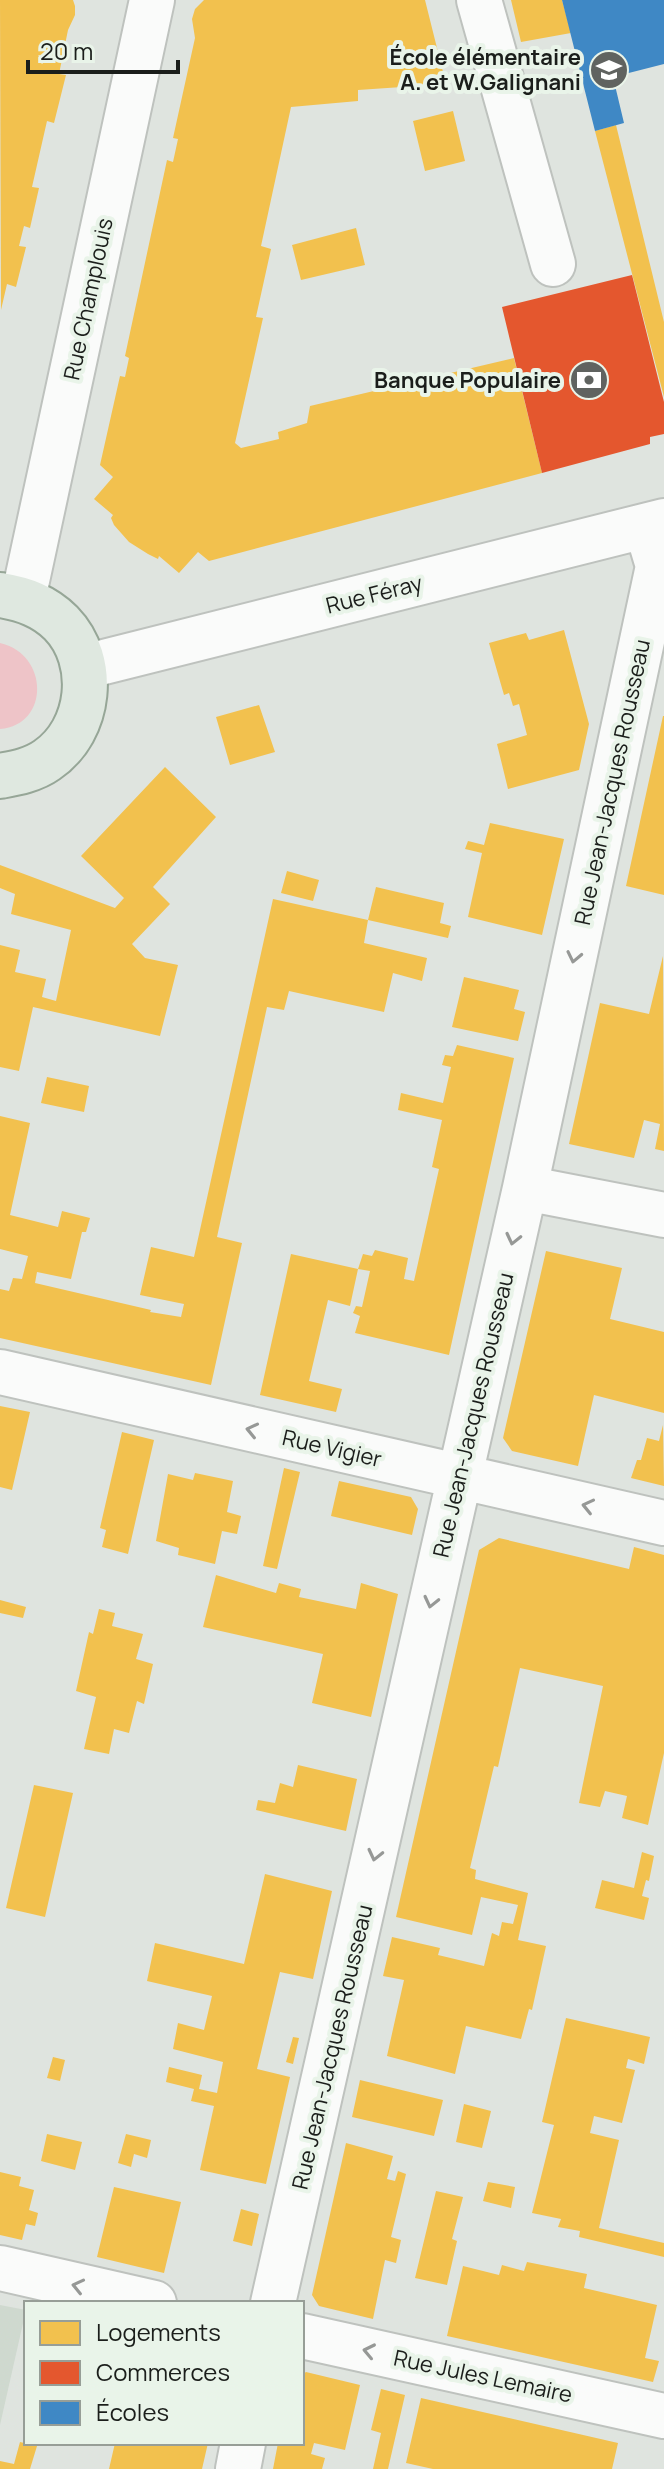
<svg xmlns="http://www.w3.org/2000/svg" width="664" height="2469" viewBox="0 0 664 2469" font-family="Manrope,sans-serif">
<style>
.built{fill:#cfd9cf}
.green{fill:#eec4c8}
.homes{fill:#f2c14e}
.shops{fill:#e4572e}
.schools{fill:#3f88c5}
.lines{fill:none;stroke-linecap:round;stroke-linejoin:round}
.minor-casing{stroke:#bec2be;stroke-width:48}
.major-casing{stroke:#96a697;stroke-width:48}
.minor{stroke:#fafbfa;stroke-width:44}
.major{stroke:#dfe8e0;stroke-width:44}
.oneway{stroke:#969896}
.labels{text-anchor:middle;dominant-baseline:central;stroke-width:8;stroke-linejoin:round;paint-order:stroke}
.poi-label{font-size:22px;font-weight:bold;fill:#1b1e1b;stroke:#e9f4e9;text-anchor:end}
.street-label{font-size:22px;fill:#1b1e1b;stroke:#e9f4e9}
</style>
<rect width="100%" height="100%" fill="#dfe4df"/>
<path class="built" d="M0 2305 26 2310 0 2425Z"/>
<path class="green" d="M0 643C49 654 50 725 0 729Z"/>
<path class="homes" d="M0 0H73L75 6V15L68 30 59 74 66 75 54 123 47 121 32 187 39 188 30 228 24 226 19 246 26 247 16 287 7 284 1 310Z
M204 0H425L446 84 358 90V101L291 107 261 246 271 249 256 317 263 318 235 443 241 448 279 439 278 432 307 423 310 406 514 358 542 473 209 561 198 552 179 573 159 556 158 559 148 554 129 542 114 525 111 518 113 515 94 499 113 477 100 465 120 376 125 377 129 358 125 356 167 160 173 162 178 139 173 138 195 38 192 19 195 9Z
M511 0H562L571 33 521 42Z
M453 111 465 161 425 171 413 121Z
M616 125 664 322V397L595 131Z
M356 228 365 265 301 280 292 245Z
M564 630 589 724 579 770 508 789 497 744 527 735 519 704 513 706 509 693 504 695 489 643 526 633 529 640Z
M259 705 275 752 230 765 216 717Z
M663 716H664V895L626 886Z
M165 767 216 817 153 887 170 904 132 944 145 958 178 965 160 1036 33 1007 19 1071 0 1067V945L20 950 15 972 46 979 42 997 56 1001 71 930 11 914 15 894 0 888V865L115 908 124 898 81 856Z
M490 823 564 839 542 935 468 917 482 853 465 849 468 841 484 845Z
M287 871 319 880 313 901 281 893Z
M376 887 444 903 440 923 451 926 448 938 368 920Z
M273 899 368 920 364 943 427 958 422 981 393 973 384 1012 289 991 284 1010 267 1007 217 1237 242 1243 211 1385 0 1338V1289L9 1291 13 1278 22 1279 28 1256 0 1249V1116L30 1123 10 1215 58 1227 62 1211 90 1218 86 1232H82L71 1279 37 1272 35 1283 151 1310 150 1312 181 1317 184 1304 140 1295 151 1247 194 1257Z
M663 956 664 1151 655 1149 660 1124 644 1120 634 1158 569 1144 600 1003 649 1014Z
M464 977 519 990 514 1009 525 1012 518 1041 452 1027Z
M457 1045 514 1058 449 1355 355 1333 360 1316 353 1313 356 1306 362 1307 370 1271 358 1269 350 1306 328 1300 309 1381 342 1389 336 1412 260 1395 291 1254 358 1269 363 1254 372 1256 375 1250 408 1258 404 1279 414 1281 439 1169 432 1167 442 1120 398 1110 401 1093 443 1103 451 1067 442 1065 445 1055 453 1056Z
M47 1077 89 1086 84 1112 41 1103Z
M546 1251 622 1268 610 1319 664 1332V1413L594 1395 578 1466 512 1451 503 1438Z
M0 1406 30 1412 12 1490 0 1487Z
M663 1425 664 1486 631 1478 637 1460H641L647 1438 659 1441Z
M122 1432 154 1440 128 1554 102 1547 106 1530 100 1528Z
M284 1468 300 1472 277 1569 263 1566Z
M195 1473 233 1481 227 1512 241 1516 237 1534 222 1531 215 1564 178 1555 179 1548 156 1541 168 1474 193 1480Z
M339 1481 411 1497 418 1509 412 1535 331 1516Z
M499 1538 629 1569 634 1547 664 1555V1753L648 1825 622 1818 627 1796 605 1791 600 1807 579 1803 603 1686 520 1668 498 1767 494 1766 470 1868 476 1870 475 1879 528 1893 518 1940 546 1946 532 2010 529 2009 521 2039 466 2026 455 2074 387 2056 404 1980 383 1976 392 1937 440 1948 438 1955 484 1966 492 1933 499 1936 502 1922 513 1924 518 1905 481 1897 472 1935 396 1917 479 1550Z
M216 1575 276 1593 279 1583 301 1589 299 1597 356 1609 361 1583 398 1594 371 1717 312 1703 323 1654 203 1627Z
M0 1600 26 1607 23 1618 0 1613Z
M99 1609 115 1613 112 1626 143 1634 136 1659 153 1664 144 1704 137 1701 129 1733 114 1729 109 1754 84 1749 96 1697 76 1691 89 1632 93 1634Z
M298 1765 357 1779 346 1831 256 1810 258 1800 275 1803 280 1783 293 1787Z
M34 1785 73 1793 45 1917 6 1908Z
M642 1852 654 1856 649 1881 646 1880 642 1896 649 1898 644 1920 595 1908 602 1880 634 1888Z
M265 1874 332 1891 313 1979 280 1972 257 2069 290 2077 266 2184 200 2170 214 2106 191 2101 194 2089 166 2082 169 2067 202 2075 199 2089 217 2093 223 2062 173 2049 178 2023 204 2030 212 1996 147 1981 155 1943 244 1964Z
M566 2018 650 2037 644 2064 628 2059 626 2068 635 2070 622 2123 594 2116 590 2133 619 2140 599 2228 664 2243V2257L579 2237 580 2231 558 2227 561 2219 532 2213 554 2125 542 2122Z
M293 2037 299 2038 293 2064 286 2062Z
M53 2057 65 2060 60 2081 47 2078Z
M360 2080 443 2100 434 2136 352 2117Z
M464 2104 491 2111 482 2148 456 2142Z
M47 2134 82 2142 75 2170 41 2161Z
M126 2134 151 2140 147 2158 134 2154 131 2167 118 2163Z
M346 2143 393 2156 387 2179 395 2181 398 2171 406 2174 391 2237 401 2240 396 2263 385 2260 373 2319 319 2306 312 2295Z
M0 2172 21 2177 19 2186 34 2190 29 2210 38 2213 35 2226 26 2224 22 2240 0 2235Z
M488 2182 515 2187 511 2208 483 2201Z
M114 2187 181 2202 164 2273 97 2257Z
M436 2191 463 2197 452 2239 457 2241 447 2285 415 2278Z
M241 2209 259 2214 252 2246 233 2241Z
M527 2262 587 2274 584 2288 657 2305 645 2358 659 2361 653 2382 447 2336 463 2266 499 2275 502 2265 524 2271Z
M306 2372 360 2385 345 2450 314 2443 311 2454 325 2458 322 2469H273L278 2443H302V2375Z
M381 2389 405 2395 388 2469H373L381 2433 371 2430Z
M421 2398 618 2443 612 2469H433L406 2463Z
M20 2442 37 2446 30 2469H0V2461L14 2464Z
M115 2443H208L202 2469H109Z"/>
<path class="shops" d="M632 275 664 402V434L650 437V444L542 473 502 307Z"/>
<path class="schools" d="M562 0H664V64L613 77 624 123 595 131Z"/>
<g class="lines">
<defs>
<path id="minor" d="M479 0 553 264
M23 599 152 0
M84 667 664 521
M525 1188 664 1215
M0 1372 664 1523
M0 2268 154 2303
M273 2303 525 1188 658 566 646 526
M302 2336 664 2416
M238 2469 243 2443"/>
<path id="major" d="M0 595C24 599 44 606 61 623 98 661 91 730 47 760 33 770 16 773 0 776"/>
</defs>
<use href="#minor" class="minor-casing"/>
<use href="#major" class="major-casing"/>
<use href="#minor" class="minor"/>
<use href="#major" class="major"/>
</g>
<defs><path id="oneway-chevron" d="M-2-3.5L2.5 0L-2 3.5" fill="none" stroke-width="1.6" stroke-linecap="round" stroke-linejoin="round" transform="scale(2)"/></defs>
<g class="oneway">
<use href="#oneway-chevron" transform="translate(574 957) rotate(102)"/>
<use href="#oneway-chevron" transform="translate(513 1239) rotate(103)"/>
<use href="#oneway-chevron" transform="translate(252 1430) rotate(-167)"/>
<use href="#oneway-chevron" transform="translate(588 1506) rotate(-167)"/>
<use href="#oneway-chevron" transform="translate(431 1602) rotate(103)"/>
<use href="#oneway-chevron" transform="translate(375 1855) rotate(103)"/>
<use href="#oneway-chevron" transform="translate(78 2286) rotate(-167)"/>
<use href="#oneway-chevron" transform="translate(369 2351) rotate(-168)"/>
</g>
<defs>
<symbol id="school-disc" viewBox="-11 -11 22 22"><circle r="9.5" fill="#606360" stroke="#e9f4e9"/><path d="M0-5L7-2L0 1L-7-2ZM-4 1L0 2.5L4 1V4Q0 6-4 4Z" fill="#fff"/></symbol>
<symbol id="bank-disc" viewBox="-11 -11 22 22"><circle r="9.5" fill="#606360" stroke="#e9f4e9"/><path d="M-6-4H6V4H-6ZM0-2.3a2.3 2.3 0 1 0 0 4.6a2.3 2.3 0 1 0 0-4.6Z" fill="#fff"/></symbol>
</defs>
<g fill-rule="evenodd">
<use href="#school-disc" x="587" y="48" width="44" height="44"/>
<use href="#bank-disc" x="567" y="358" width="44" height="44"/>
</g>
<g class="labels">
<g class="poi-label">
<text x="581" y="57">École élémentaire<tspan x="581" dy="25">A. et W.Galignani</tspan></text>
<text x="561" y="380">Banque Populaire</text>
</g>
<g class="street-label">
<text transform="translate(88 299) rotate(-78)">Rue Champlouis</text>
<text transform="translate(374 594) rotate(-14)">Rue Féray</text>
<text transform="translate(612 782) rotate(-78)">Rue Jean-Jacques Rousseau</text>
<text transform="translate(473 1415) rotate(-77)">Rue Jean-Jacques Rousseau</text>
<text transform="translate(332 1448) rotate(13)">Rue Vigier</text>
<text transform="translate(332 2047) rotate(-77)">Rue Jean-Jacques Rousseau</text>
<text transform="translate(483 2376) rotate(12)">Rue Jules Lemaire</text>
</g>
</g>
<rect x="24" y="2301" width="280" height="144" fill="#e9f4e9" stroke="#979e97" stroke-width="2"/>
<rect x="40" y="2321" width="40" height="24" fill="#f2c14e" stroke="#979e97" stroke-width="2"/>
<text x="96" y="2341" font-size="24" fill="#1b1e1b">Logements</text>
<rect x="40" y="2361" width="40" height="24" fill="#e4572e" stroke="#979e97" stroke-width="2"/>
<text x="96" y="2381" font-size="24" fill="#1b1e1b">Commerces</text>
<rect x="40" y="2401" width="40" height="24" fill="#3f88c5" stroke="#979e97" stroke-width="2"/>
<text x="96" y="2421" font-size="24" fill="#1b1e1b">Écoles</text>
<path d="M28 60v12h150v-12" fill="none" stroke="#1b1e1b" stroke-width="4"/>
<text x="40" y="60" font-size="24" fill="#1b1e1b" stroke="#e9f4e9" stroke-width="6" paint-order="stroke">20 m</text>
</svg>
